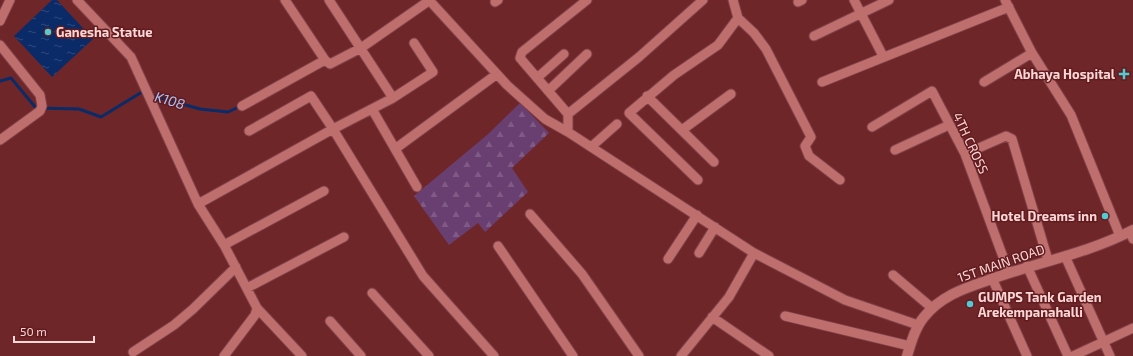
<svg xmlns="http://www.w3.org/2000/svg" width="1133" height="356" viewBox="0 0 1133 356" font-family="'Exo 2',sans-serif">
<style>
.forest{fill:url(#forest-firs)}
.water{fill:url(#water-ripples)}
.lines{fill:none;stroke-linecap:round;stroke-linejoin:round}
.stream{stroke:#0a2b67;stroke-width:3}
.minor-casing{stroke:#7f4147;stroke-width:11}
.tertiary-casing{stroke:#7f4147;stroke-width:12}
.minor{stroke:#be6e6c;stroke-width:9}
.tertiary{stroke:#be6e6c;stroke-width:10}
.poi-dot{fill:#51ccd4;stroke:#621b1f;stroke-width:1.5}
.labels{text-anchor:middle;dominant-baseline:central;stroke-width:3;stroke-linejoin:round;paint-order:stroke}
.poi-label{font-size:13px;font-weight:bold;fill:#fcd7d5;stroke:#621b1f;text-anchor:start}
.street-label{font-size:13px;fill:#fcd7d5;stroke:#621b1f}
.water-label{font-size:14px;font-style:italic;fill:#a7c7fe;stroke:#621b1f}
</style>
<defs>
<pattern id="forest-firs" width="22" height="20" patternUnits="userSpaceOnUse"><rect width="22" height="20" fill="#693f71"/><path d="M5 1l3.5 6h-7zM16 11l3.5 6h-7z" fill="#7f5a84"/></pattern>
<pattern id="water-ripples" width="26" height="14" patternUnits="userSpaceOnUse"><rect width="26" height="14" fill="#0a2b67"/><path d="M2 4q2-2 4 0t4 0M15 11q2-2 4 0t4 0" fill="none" stroke="#2f497c"/></pattern>
</defs>
<rect width="100%" height="100%" fill="#6e2629"/>
<path class="forest" d="M520 103 549 133 512 168 528 192 485 232 478 223 449 245 414 196 487 135Z"/>
<path class="water" d="M52 0H57L93 39 52 77 14 36Z"/>
<g class="lines">
<path class="stream" d="M0 81 11 78 36 108 79 109 101 117 142 92 145 93
M150 95 200 109 228 112 241 106"/>
<defs>
<path id="minor" d="M77 0 131 57 198 204 224 245 257 308 302 356
M285 0 325 60 330 64 361 48 430 0
M329 0 393 98 333 129 423 276 494 356
M429 0 507 85 545 119 568 132
M587 0 522 52 520 58 568 114V132L754 253
M854 0 883 56
M1005 0 1032 53 1071 115 1120 236
M495 2 498 0
M798 2 802 0
M738 18 754 33 766 49 811 137 805 146 809 156 840 180
M0 21 10 0
M814 36 889 0
M0 45 40 95 42 106 40 111 0 140
M537 78 564 54
M822 82 1009 7
M984 82 1032 53
M548 91 587 54
M647 96 714 162
M393 98 433 72 414 43
M242 106 325 60
M372 109 417 187
M568 114 639 57 703 0
M872 127 932 91 965 154 1009 273
M682 130 731 94
M591 147 617 124
M395 149 497 74
M895 150 949 125
M965 154 1006 136 1012 139 1048 260
M698 180 629 113 674 75 718 45 738 18 733 0
M198 204 333 129 311 96 249 131
M530 214 582 274 639 356
M1130 232 1133 239
M224 245 324 191
M498 246 573 356
M699 253 715 227
M1065 256 1110 356
M668 259 697 215
M1027 266 1068 356
M893 275 932 308
M992 278 1027 356
M247 288 344 237
M372 293 429 356
M785 316 910 346
M712 317 769 356
M330 321 361 356
M133 352 174 325 193 309 236 267
M224 356 255 315 257 308
M681 356 729 297 754 253 845 300 918 325
M1073 356 1133 328"/>
<path id="tertiary" d="M907 356C911 343 915 328 924 317 940 297 962 289 986 281 1034 263 1087 254 1133 230"/>
</defs>
<use href="#minor" class="minor-casing"/>
<use href="#tertiary" class="tertiary-casing"/>
<use href="#minor" class="minor"/>
<use href="#tertiary" class="tertiary"/>
</g>
<g class="poi-dot">
<circle cx="48" cy="32" r="4"/>
<path d="M1122 68h4v4h4v4h-4v4h-4v-4h-4v-4h4z"/>
<circle cx="1105" cy="216" r="4"/>
<circle cx="970" cy="304" r="4"/>
</g>
<g class="labels">
<g class="poi-label">
<text x="56" y="32">Ganesha Statue</text>
<text x="1115" y="74" text-anchor="end">Abhaya Hospital</text>
<text x="1097" y="216" text-anchor="end">Hotel Dreams inn</text>
<text x="978" y="297">GUMPS Tank Garden<tspan x="978" dy="15">Arekempanahalli</tspan></text>
</g>
<g class="street-label">
<text transform="translate(971 143) rotate(65)">4TH CROSS</text>
<text transform="translate(1001 263) rotate(-19)">1ST MAIN ROAD</text>
</g>
<g class="water-label">
<text transform="translate(170 100) rotate(16)">K108</text>
</g>
</g>
<path d="M14 336v6h80v-6" fill="none" stroke="#fcd7d5" stroke-width="2"/>
<text x="20" y="336" font-size="12" fill="#fcd7d5" stroke="#621b1f" stroke-width="3" paint-order="stroke">50 m</text>
</svg>
